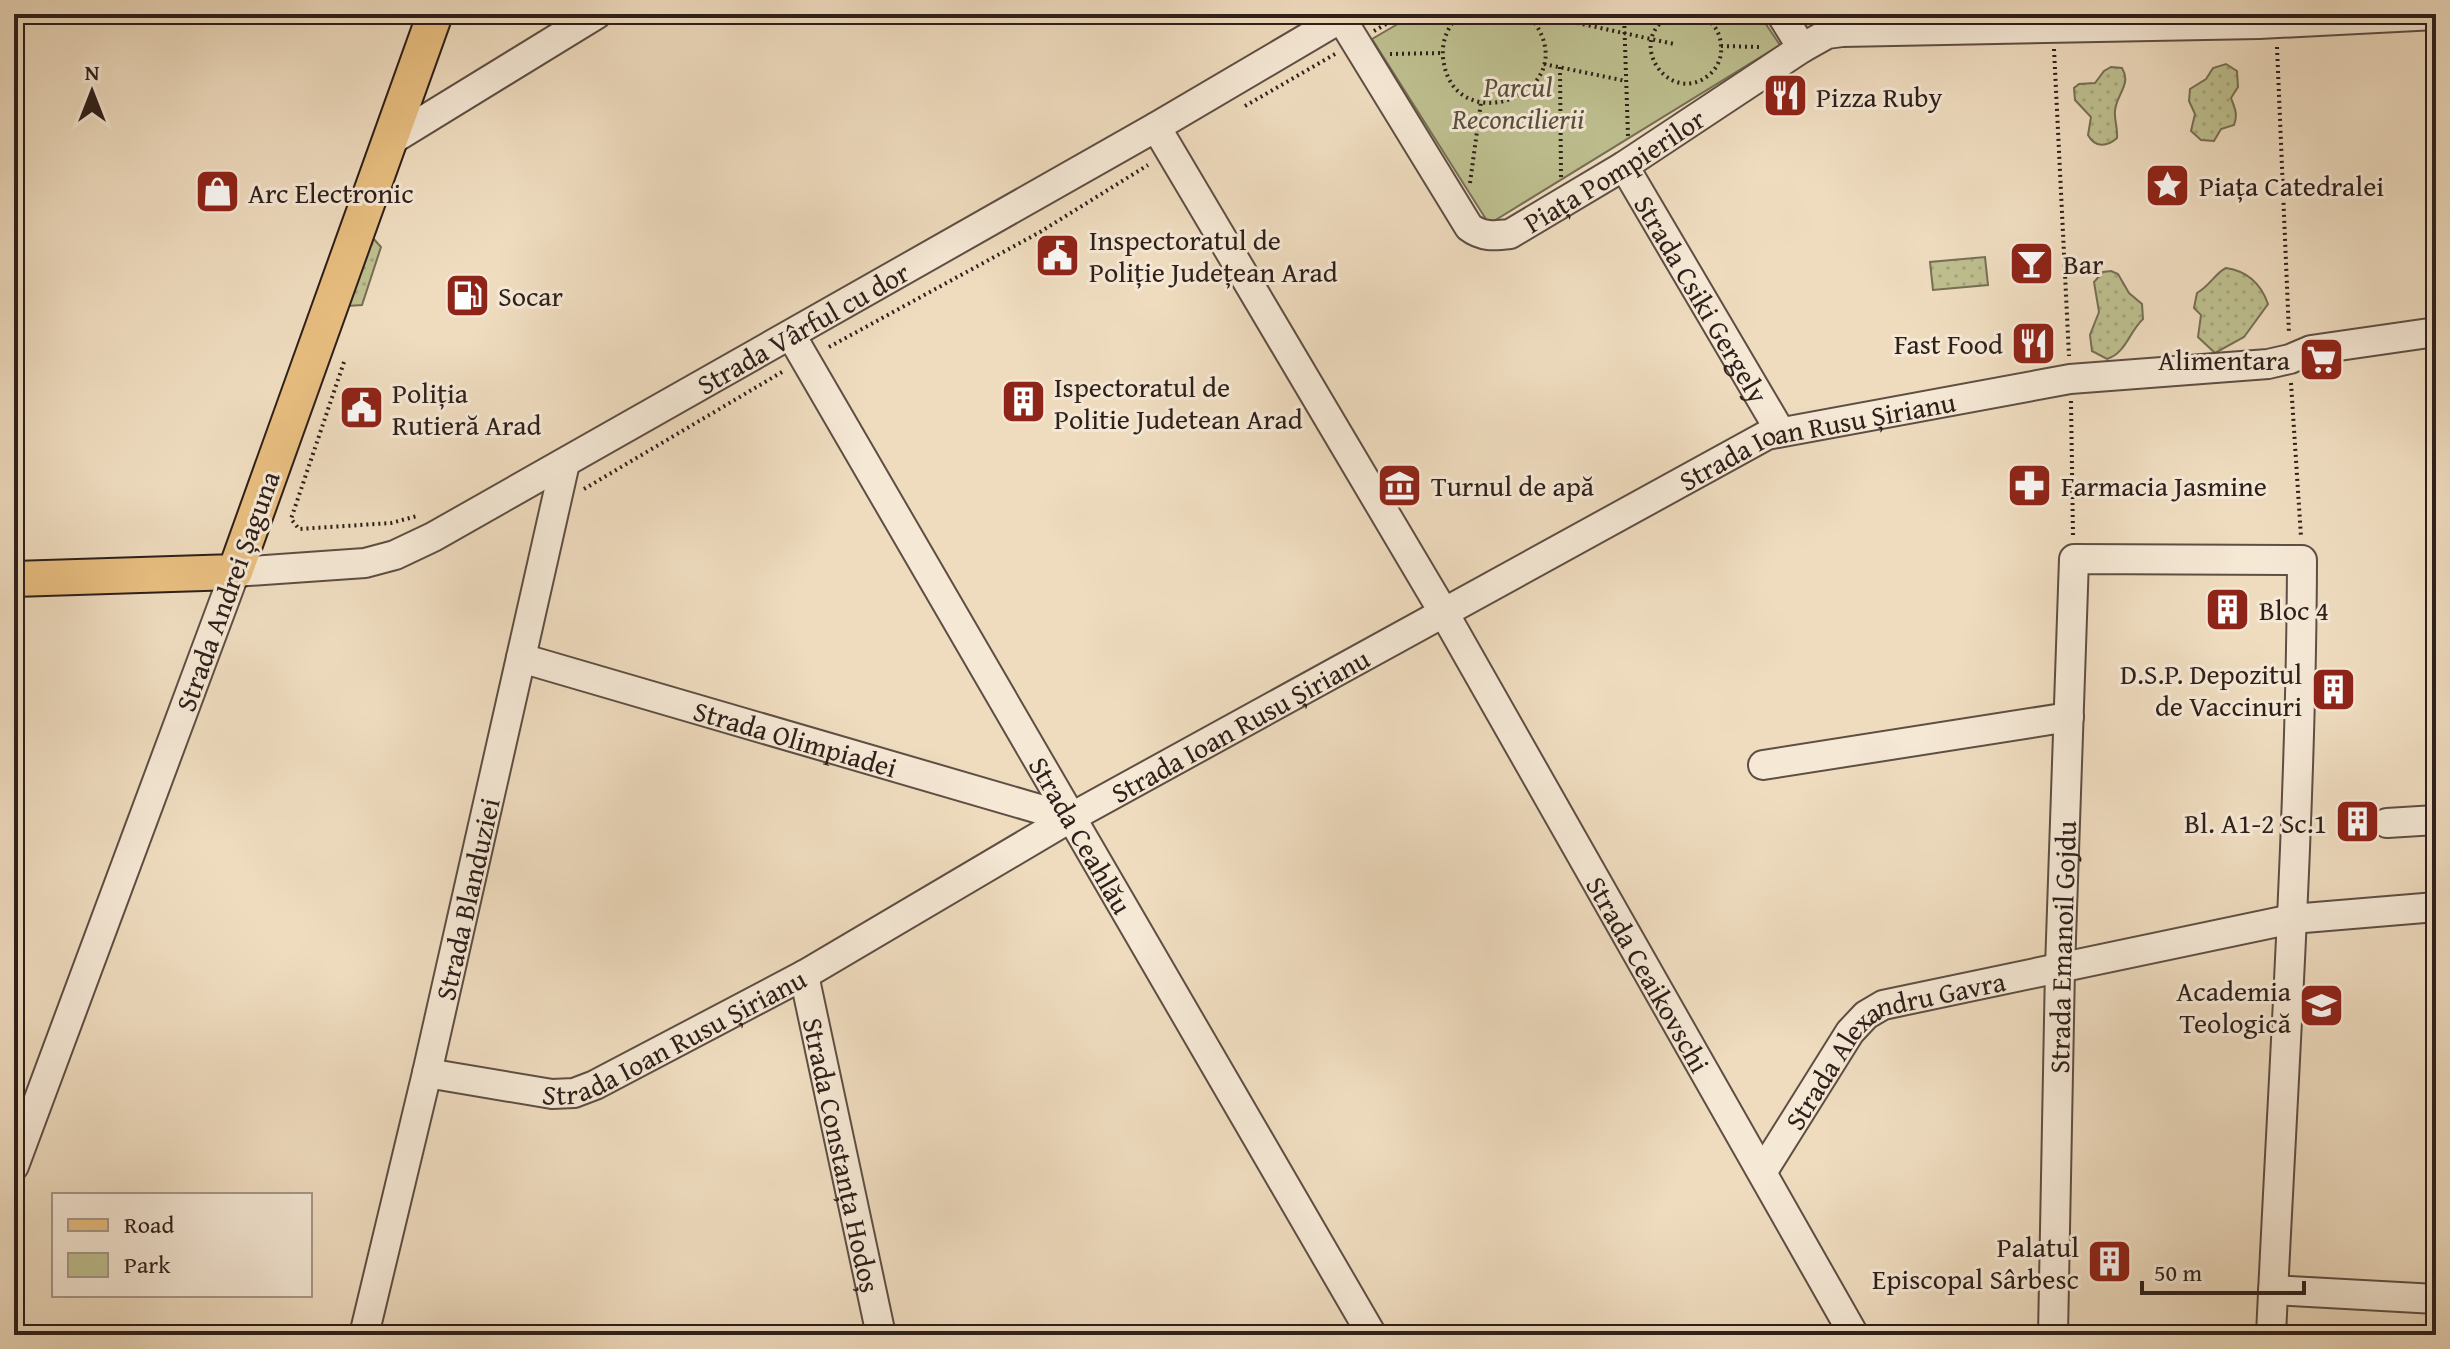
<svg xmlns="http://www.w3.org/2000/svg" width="2450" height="1349" viewBox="0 0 2450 1349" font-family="'Gentium Book Plus',serif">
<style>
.grass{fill:url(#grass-dots);stroke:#766f54;stroke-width:2}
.park{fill:#bebf8f;stroke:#766f54;stroke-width:2}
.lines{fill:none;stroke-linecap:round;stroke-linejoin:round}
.minor-casing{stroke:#5e4e43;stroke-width:32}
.major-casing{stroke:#2d1f1a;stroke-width:38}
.path{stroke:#2d1f1a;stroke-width:4;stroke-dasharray:2 4;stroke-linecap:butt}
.minor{stroke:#f5e8d5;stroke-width:28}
.major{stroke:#e8be80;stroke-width:34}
.labels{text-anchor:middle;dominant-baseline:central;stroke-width:6;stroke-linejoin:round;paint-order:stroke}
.park-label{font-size:28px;font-style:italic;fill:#584f3d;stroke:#f5e8d5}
.poi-label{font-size:28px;fill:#2d1f1a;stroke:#f5e8d5;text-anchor:start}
.street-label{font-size:28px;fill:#2d1f1a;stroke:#f5e8d5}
</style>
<defs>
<pattern id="grass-dots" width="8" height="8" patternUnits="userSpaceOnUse" patternTransform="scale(2)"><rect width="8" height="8" fill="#bebf8f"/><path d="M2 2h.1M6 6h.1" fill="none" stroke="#a4a47b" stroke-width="1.8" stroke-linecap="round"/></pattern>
</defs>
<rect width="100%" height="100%" fill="#efdcbf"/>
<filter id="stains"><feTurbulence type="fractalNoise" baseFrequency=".0025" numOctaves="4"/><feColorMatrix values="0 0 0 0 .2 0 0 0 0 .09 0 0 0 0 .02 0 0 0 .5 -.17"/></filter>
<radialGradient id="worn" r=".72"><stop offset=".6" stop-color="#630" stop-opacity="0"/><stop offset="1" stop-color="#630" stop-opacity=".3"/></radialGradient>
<path class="grass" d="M2226 64 2237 71 2238 87 2231 98C2235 109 2238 114 2234 125L2221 129 2214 141 2201 140 2191 131 2195 114 2189 101 2190 89 2206 79 2213 68Z
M2111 67 2122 68C2132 84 2116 95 2115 111 2114 120 2118 128 2117 138 2107 147 2095 148 2088 135L2091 117 2075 100 2074 88 2079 84 2095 83 2104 71Z
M372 237 381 247 362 305 348 306Z
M1985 257 1988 285 1933 290 1930 262Z
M2226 268C2247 271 2261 284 2268 304L2244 337 2215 353 2198 337 2201 315 2194 308 2197 293C2211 285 2215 273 2226 268Z
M2111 271 2118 274 2129 293 2142 304 2143 319C2129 332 2126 353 2107 359L2092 351 2090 335 2099 312 2094 282 2103 272Z"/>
<path class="park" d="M1415 14H1759L1780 45 1489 224 1372 39Z"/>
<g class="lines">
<defs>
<g id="minor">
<path id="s1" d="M1341 18 1469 227C1482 237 1494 236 1510 234L1624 166 1802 48 1781 14"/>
<path d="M1802 48 1827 34 1842 32 2259 24 2436 15"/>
<path id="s2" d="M1156 127 1444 613 1854 1335"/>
<path d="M390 141 597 14"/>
<path id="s3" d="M1624 166 1780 431"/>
<path id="s4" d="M791 335 1372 1335"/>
<path id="s5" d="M521 658 1070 818"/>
<path d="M1763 765 2069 717"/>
<path d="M2387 823 2436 820"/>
<path id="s6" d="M804 975 881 1335"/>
<path id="s7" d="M427 1073 552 1094 574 1093 595 1085 804 975 1070 818 1767 435 2070 379 2268 364 2290 359 2311 350 2436 332"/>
<path id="s8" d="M14 1166 235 572 365 563 395 555 433 537 1156 127 1348 14"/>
<path id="s9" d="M1763 1171 1850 1032 1866 1015 1883 1005 2292 919 2436 907"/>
<path d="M2273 1290 2436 1299"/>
<path id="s10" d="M364 1335 427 1073 565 463"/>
<path id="s11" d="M2053 1335 2060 968 2074 559 2302 560C2301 818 2283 1077 2271 1335"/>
</g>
<path id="major" d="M14 579 235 572 435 14"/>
</defs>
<use href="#minor" class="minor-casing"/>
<use href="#major" class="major-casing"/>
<path class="path" d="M1460 14C1446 28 1440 45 1444 64 1459 143 1593 89 1528 14
M1536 14 1674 44
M1587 14 1588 26
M1624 14 1628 136
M1674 14C1621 38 1669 108 1709 75 1717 68 1722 58 1721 48 1721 31 1712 21 1699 14
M1374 31 1403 14
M1721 46 1759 47
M2277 47 2289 334
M2054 49 2069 356
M1390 54 1441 53
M1544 64 1626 81
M1560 67 1561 177
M1245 106 1335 54
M1470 183 1481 102
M829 347 1040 232 1148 165
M344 362 291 519 299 529 391 523 417 516
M2291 383 2301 537
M2071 401 2073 536
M584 489 782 372"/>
<use href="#minor" class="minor"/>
<use href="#major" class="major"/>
</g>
<defs>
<symbol id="restaurant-square" viewBox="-11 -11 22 22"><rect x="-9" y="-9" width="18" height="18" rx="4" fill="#8f2418" stroke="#f5e8d5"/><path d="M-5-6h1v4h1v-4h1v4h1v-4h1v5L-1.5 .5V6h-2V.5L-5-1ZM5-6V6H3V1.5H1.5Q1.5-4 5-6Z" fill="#fff"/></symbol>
<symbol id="sight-square" viewBox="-11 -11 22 22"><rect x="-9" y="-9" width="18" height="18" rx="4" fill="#8f2418" stroke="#f5e8d5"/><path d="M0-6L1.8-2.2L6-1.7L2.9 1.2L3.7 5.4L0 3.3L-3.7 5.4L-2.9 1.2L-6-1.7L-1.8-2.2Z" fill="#fff"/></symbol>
<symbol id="shop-square" viewBox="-11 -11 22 22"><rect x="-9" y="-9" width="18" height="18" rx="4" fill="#8f2418" stroke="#f5e8d5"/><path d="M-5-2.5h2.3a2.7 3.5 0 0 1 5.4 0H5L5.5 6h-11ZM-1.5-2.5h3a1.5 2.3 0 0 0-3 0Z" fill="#fff"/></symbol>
<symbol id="civic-square" viewBox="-11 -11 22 22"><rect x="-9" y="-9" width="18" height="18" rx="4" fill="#8f2418" stroke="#f5e8d5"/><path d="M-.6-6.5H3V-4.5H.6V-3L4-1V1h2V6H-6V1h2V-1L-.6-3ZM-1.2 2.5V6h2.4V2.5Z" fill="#fff"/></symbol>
<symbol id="bar-square" viewBox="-11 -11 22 22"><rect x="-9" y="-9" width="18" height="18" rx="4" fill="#8f2418" stroke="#f5e8d5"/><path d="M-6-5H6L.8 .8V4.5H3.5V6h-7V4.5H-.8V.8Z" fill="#fff"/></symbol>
<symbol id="fuel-square" viewBox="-11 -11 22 22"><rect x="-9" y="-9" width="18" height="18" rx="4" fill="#8f2418" stroke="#f5e8d5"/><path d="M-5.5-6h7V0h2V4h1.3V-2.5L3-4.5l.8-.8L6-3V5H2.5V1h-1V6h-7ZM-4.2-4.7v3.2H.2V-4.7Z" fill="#fff"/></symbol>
<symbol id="supermarket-square" viewBox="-11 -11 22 22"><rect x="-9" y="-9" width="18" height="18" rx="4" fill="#8f2418" stroke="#f5e8d5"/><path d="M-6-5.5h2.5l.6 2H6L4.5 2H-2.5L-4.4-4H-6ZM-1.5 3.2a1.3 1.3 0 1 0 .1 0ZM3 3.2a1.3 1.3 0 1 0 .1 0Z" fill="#fff"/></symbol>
<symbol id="building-square" viewBox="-11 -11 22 22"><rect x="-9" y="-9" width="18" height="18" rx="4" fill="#8f2418" stroke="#f5e8d5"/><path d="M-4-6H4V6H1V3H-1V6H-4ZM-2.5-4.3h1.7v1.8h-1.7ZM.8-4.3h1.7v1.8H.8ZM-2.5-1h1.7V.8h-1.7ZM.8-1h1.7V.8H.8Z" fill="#fff"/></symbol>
<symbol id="museum-square" viewBox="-11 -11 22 22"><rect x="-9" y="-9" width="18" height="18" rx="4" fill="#8f2418" stroke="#f5e8d5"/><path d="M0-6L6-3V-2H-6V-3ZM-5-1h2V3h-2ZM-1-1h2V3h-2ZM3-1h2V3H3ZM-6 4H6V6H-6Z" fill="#fff"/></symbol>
<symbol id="pharmacy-square" viewBox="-11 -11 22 22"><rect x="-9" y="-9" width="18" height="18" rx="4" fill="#8f2418" stroke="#f5e8d5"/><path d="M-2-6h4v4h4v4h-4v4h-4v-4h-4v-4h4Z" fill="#fff"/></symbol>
<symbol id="school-square" viewBox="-11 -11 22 22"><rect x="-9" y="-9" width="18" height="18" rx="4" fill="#8f2418" stroke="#f5e8d5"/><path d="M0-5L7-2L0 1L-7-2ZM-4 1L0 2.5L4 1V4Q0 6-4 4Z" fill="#fff"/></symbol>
</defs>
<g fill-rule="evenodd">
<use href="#restaurant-square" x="1760" y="70" width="51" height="51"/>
<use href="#sight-square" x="2142" y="160" width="51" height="51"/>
<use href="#shop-square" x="192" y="166" width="51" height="51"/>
<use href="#civic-square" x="1032" y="230" width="51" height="51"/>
<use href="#bar-square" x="2006" y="238" width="51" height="51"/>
<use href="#fuel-square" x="442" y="270" width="51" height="51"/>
<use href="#restaurant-square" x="2008" y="318" width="51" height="51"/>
<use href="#supermarket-square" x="2296" y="334" width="51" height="51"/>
<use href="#building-square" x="998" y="376" width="51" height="51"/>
<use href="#civic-square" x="336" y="382" width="51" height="51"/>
<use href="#museum-square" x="1374" y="460" width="51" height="51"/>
<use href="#pharmacy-square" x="2004" y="460" width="51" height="51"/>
<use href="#building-square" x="2202" y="584" width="51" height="51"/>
<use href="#building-square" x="2308" y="664" width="51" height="51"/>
<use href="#building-square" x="2332" y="796" width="51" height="51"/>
<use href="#school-square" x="2296" y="980" width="51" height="51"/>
<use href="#building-square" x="2084" y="1236" width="51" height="51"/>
</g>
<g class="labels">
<g class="park-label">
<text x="1518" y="86">Parcul<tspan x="1518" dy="32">Reconcilierii</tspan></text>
</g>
<g class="poi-label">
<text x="1816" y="96">Pizza Ruby</text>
<text x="2199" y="185">Piața Catedralei</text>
<text x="248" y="192">Arc Electronic</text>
<text x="1089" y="239">Inspectoratul de<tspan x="1089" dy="32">Poliție Județean Arad</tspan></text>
<text x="2063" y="263">Bar</text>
<text x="498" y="295">Socar</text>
<text x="2003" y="343" text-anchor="end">Fast Food</text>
<text x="2290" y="359" text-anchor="end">Alimentara</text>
<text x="1054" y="386">Ispectoratul de<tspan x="1054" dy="32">Politie Judetean Arad</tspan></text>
<text x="392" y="392">Poliția<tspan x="392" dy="32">Rutieră Arad</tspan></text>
<text x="1431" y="485">Turnul de apă</text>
<text x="2061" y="485">Farmacia Jasmine</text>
<text x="2259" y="609">Bloc 4</text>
<text x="2302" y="673" text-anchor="end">D.S.P. Depozitul<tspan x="2302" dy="32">de Vaccinuri</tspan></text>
<text x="2327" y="822" text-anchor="end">Bl. A1-2 Sc.1</text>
<text x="2291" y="990" text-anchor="end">Academia<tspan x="2291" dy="32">Teologică</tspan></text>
<text x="2079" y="1246" text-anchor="end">Palatul<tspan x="2079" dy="32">Episcopal Sârbesc</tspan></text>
</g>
<g class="street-label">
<text stroke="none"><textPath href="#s1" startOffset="410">Piața Pompierilor</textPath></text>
<text stroke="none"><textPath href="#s3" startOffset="154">Strada Csiki Gergely</textPath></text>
<text stroke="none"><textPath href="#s8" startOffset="1262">Strada Vârful cu dor</textPath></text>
<text stroke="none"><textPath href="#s7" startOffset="1558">Strada Ioan Rusu Șirianu</textPath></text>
<text transform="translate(227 591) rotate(-70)">Strada Andrei Șaguna</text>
<text stroke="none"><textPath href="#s7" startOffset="910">Strada Ioan Rusu Șirianu</textPath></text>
<text stroke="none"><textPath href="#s5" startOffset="286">Strada Olimpiadei</textPath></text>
<text stroke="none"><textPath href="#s4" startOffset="578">Strada Ceahlău</textPath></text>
<text stroke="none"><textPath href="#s10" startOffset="448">Strada Blanduziei</textPath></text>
<text stroke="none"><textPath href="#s11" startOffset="388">Strada Emanoil Gojdu</textPath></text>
<text stroke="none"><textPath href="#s2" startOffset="980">Strada Ceaikovschi</textPath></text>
<text stroke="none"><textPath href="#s7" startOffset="262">Strada Ioan Rusu Șirianu</textPath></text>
<text stroke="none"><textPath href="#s9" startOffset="192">Strada Alexandru Gavra</textPath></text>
<text stroke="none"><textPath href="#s6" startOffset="184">Strada Constanța Hodoș</textPath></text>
</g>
</g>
<rect width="2450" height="1349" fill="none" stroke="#efdcbf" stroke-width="48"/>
<rect x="16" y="16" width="2418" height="1317" fill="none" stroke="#2d1f1a" stroke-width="4"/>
<rect x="24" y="24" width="2402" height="1301" fill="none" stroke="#2d1f1a" stroke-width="2"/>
<rect x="52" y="1193" width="260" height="104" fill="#f5e8d5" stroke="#a5988a" stroke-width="2"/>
<rect x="68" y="1219" width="40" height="12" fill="#e8be80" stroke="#a5988a" stroke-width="2"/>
<text x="124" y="1233" font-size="24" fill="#2d1f1a">Road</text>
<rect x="68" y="1253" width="40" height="24" fill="#bebf8f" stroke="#a5988a" stroke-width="2"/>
<text x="124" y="1273" font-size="24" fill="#2d1f1a">Park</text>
<g transform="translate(92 92)" stroke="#f5e8d5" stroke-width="6" paint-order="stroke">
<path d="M0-6L14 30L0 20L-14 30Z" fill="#2d1f1a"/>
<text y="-12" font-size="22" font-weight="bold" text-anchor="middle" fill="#2d1f1a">N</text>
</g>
<path d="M2142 1281v12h162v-12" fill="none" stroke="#2d1f1a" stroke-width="4"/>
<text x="2154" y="1281" font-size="24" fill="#2d1f1a" stroke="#f5e8d5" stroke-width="6" paint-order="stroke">50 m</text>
<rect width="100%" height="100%" filter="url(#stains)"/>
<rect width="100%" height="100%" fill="url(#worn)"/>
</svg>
